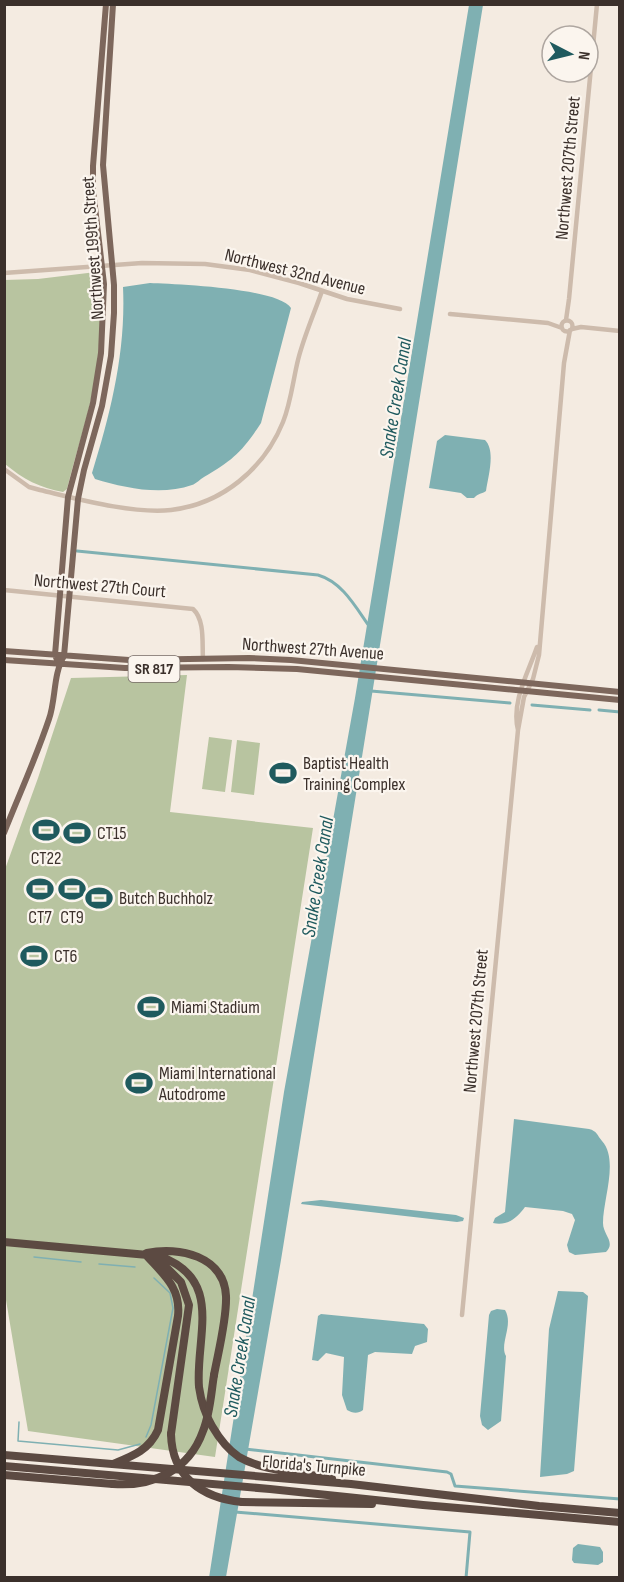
<svg xmlns="http://www.w3.org/2000/svg" width="624" height="1582" viewBox="0 0 624 1582" font-family="'Sofia Sans Condensed',sans-serif">
<style>
.green{fill:#b8c4a0}
.water{fill:#7fb0b2}
.lines{fill:none;stroke-linecap:round;stroke-linejoin:round}
.stream{stroke:#7fb0b2;stroke-width:1.5}
.canal{stroke:#7fb0b2;stroke-width:3}
.tertiary{stroke:#cdbbac;stroke-width:4.5}
.primary{stroke:#7d675c;stroke-width:6}
.motorway{stroke:#5c4a42;stroke-width:8}
.motorway-bridge{stroke:#5c4a42;stroke-width:8}
.labels{text-anchor:middle;dominant-baseline:central;stroke-width:4.5;stroke-linejoin:round;paint-order:stroke}
.shield{fill:#fbf5ee;stroke:#756b66;stroke-width:1.5}
.shield-label{font-size:16px;font-weight:bold;fill:#3b302b}
.street-label{font-size:18px;fill:#3b302b;stroke:#fbf5ee}
.poi-label{font-size:18px;fill:#3b302b;stroke:#fbf5ee;text-anchor:start}
.water-label{font-size:20px;font-style:italic;fill:#1f5a5e;stroke:#fbf5ee}
</style>
<rect width="100%" height="100%" fill="#f4ebe1"/>
<path class="green" d="M96 272 101 275C102 314 100 352 93 390 86 424 75 456 67 489L63 492C40 488 23 479 5 464L4 280 38 279Z
M187 675 170 812 313 828 215 1457 28 1431 5 1294 4 872 38 778 71 678Z
M209 737 232 740 225 792 202 789Z
M237 740 260 743 254 795 231 792Z"/>
<path class="water" d="M469 5H483L281 1260 226 1577 209 1578 284 1092 355 698Z
M150 283C175 284 278 288 291 308L261 423C242 452 233 460 204 477 200 479 196 484 192 485 161 496 125 488 95 479L92 473C111 412 126 351 123 287Z
M445 435 485 440C496 451 488 477 486 491 482 494 478 493 474 498H467L461 493 429 488 437 441Z
M514 1119 589 1129C597 1131 597 1135 602 1141 619 1160 603 1199 603 1223 603 1235 616 1242 606 1252L575 1255 569 1252 567 1245 575 1220 572 1214 563 1211 525 1207C517 1218 508 1226 493 1223L495 1218 505 1212Z
M321 1200 456 1215 464 1218 463 1221 457 1222 301 1204 302 1202Z
M558 1291 583 1292 588 1296 574 1471 567 1474 540 1477 549 1329Z
M497 1309 505 1310C514 1325 499 1344 506 1356L501 1421 488 1430 482 1425 480 1416 489 1315 491 1311Z
M321 1314 424 1324 428 1329 427 1342 415 1346 412 1354 375 1352 368 1355 363 1410C358 1414 352 1413 347 1410L342 1395 344 1357 326 1353 318 1361 312 1360 318 1316Z
M578 1544 600 1547 603 1552V1562L598 1565 574 1563 572 1560 573 1548Z"/>
<g class="lines">
<path class="stream" d="M34 1257 81 1262
M99 1264 135 1267
M19 1422 18 1441 118 1450 140 1444
M146 1437 151 1425 173 1308 170 1293 154 1278"/>
<path class="canal" d="M77 551 318 575C342 582 355 606 369 626
M371 691 510 703
M532 705 590 710
M599 710 620 712
M245 1449 447 1472 451 1474 455 1486 620 1499
M235 1512 470 1532 466 1578"/>
<path class="tertiary" d="M4 273 142 263 205 264 250 270 299 283 347 299 400 309
M450 314 548 323 562 328
M566 320 569 299 597 4
M561.5 326a5.5 5.5 0 1 1 11 0a5.5 5.5 0 1 1-11 0Z
M572 329 581 327 620 331
M4 469 29 487 40 490C78 499 132 514 171 510 222 504 264 469 283 422 291 402 293 380 298 360 304 336 314 314 322 291
M4 590 193 609C205 620 202 643 203 659
M518 730C511 702 528 673 537 647
M462 1315 518 730 524 697 533 679 539 655 564 363 570 330"/>
<path class="primary" d="M4 651 129 660 249 658 291 660 620 692
M4 660 125 668 229 667 297 669 620 700
M59 665 55 655 68 497 93 403 101 353 104 284 93 190V166L106 4
M4 833C19 795 36 758 49 719 56 699 53 674 64 656L78 499 84 470 102 406 111 356 114 313V285L103 165 113 4"/>
<path class="motorway" d="M4 1242 159 1256C225 1279 195 1337 199 1387 201 1401 205 1414 212 1426 219 1438 227 1449 239 1457 265 1472 303 1472 332 1479
M147 1253C179 1246 224 1256 226 1296 227 1319 218 1353 214 1375
M156 1262 165 1266 181 1282 189 1305 171 1434
M4 1455 351 1484 539 1506 620 1513
M113 1464C133 1456 149 1450 158 1430L178 1316C181 1288 164 1275 147 1256
M4 1466 270 1489 423 1505 620 1522
M4 1475 113 1484
M242 1502 372 1504"/>
<path class="motorway-bridge" d="M171 1434C172 1477 202 1498 242 1502
M113 1484C152 1487 189 1471 203 1431 210 1414 211 1394 214 1375"/>
</g>
<defs>
<symbol id="stadium-bare" viewBox="-9 -9 18 18"><path d="M0-5a6.5 5 0 1 0 0 10a6.5 5 0 1 0 0-10ZM-3.5-1.8h7v3.6h-7Z" fill="#1f5a5e" stroke="#fbf5ee" stroke-width="2.5" paint-order="stroke"/></symbol>
</defs>
<g fill-rule="evenodd">
<use href="#stadium-bare" x="264" y="754" width="38" height="38"/>
<use href="#stadium-bare" x="27" y="811" width="38" height="38"/>
<use href="#stadium-bare" x="58" y="814" width="38" height="38"/>
<use href="#stadium-bare" x="21" y="870" width="38" height="38"/>
<use href="#stadium-bare" x="53" y="870" width="38" height="38"/>
<use href="#stadium-bare" x="80" y="879" width="38" height="38"/>
<use href="#stadium-bare" x="15" y="937" width="38" height="38"/>
<use href="#stadium-bare" x="132" y="988" width="38" height="38"/>
<use href="#stadium-bare" x="120" y="1064" width="38" height="38"/>
</g>
<g class="labels">
<rect class="shield" x="128.5" y="656" width="51" height="26" rx="4.5"/>
<g class="shield-label">
<text x="154" y="669">SR 817</text>
</g>
<g class="street-label">
<text transform="translate(568 168) rotate(-85)">Northwest 207th Street</text>
<text transform="translate(93 248) rotate(-94)">Northwest 199th Street</text>
<text transform="translate(295 272) rotate(14)">Northwest 32nd Avenue</text>
<text transform="translate(100 586) rotate(5)">Northwest 27th Court</text>
<text transform="translate(313 649) rotate(4)">Northwest 27th Avenue</text>
<text transform="translate(476 1021) rotate(-85)">Northwest 207th Street</text>
<text transform="translate(314 1466) rotate(5)">Florida's Turnpike</text>
</g>
<g class="poi-label">
<text x="303" y="763">Baptist Health<tspan x="303" dy="21">Training Complex</tspan></text>
<text x="97" y="833">CT15</text>
<text x="46" y="858" text-anchor="middle">CT22</text>
<text x="119" y="898">Butch Buchholz</text>
<text x="40" y="917" text-anchor="middle">CT7</text>
<text x="72" y="917" text-anchor="middle">CT9</text>
<text x="54" y="956">CT6</text>
<text x="171" y="1007">Miami Stadium</text>
<text x="159" y="1073">Miami International<tspan x="159" dy="21">Autodrome</tspan></text>
</g>
<g class="water-label">
<text transform="translate(396 398) rotate(-81)">Snake Creek Canal</text>
<text transform="translate(318 877) rotate(-81)">Snake Creek Canal</text>
<text transform="translate(240 1357) rotate(-81)">Snake Creek Canal</text>
</g>
</g>
<rect width="624" height="1582" fill="none" stroke="#3b302b" stroke-width="12"/>
<g transform="translate(570 54) rotate(97)"><circle r="28" fill="#fbf5ee" stroke="#aea6a0" stroke-width="1.5"/>
<path d="M0-4.5L10 22L0 15L-10 22Z" fill="#1f5a5e"/>
<text y="-9" font-size="16" font-weight="bold" text-anchor="middle" fill="#3b302b">N</text>
</g>
</svg>
